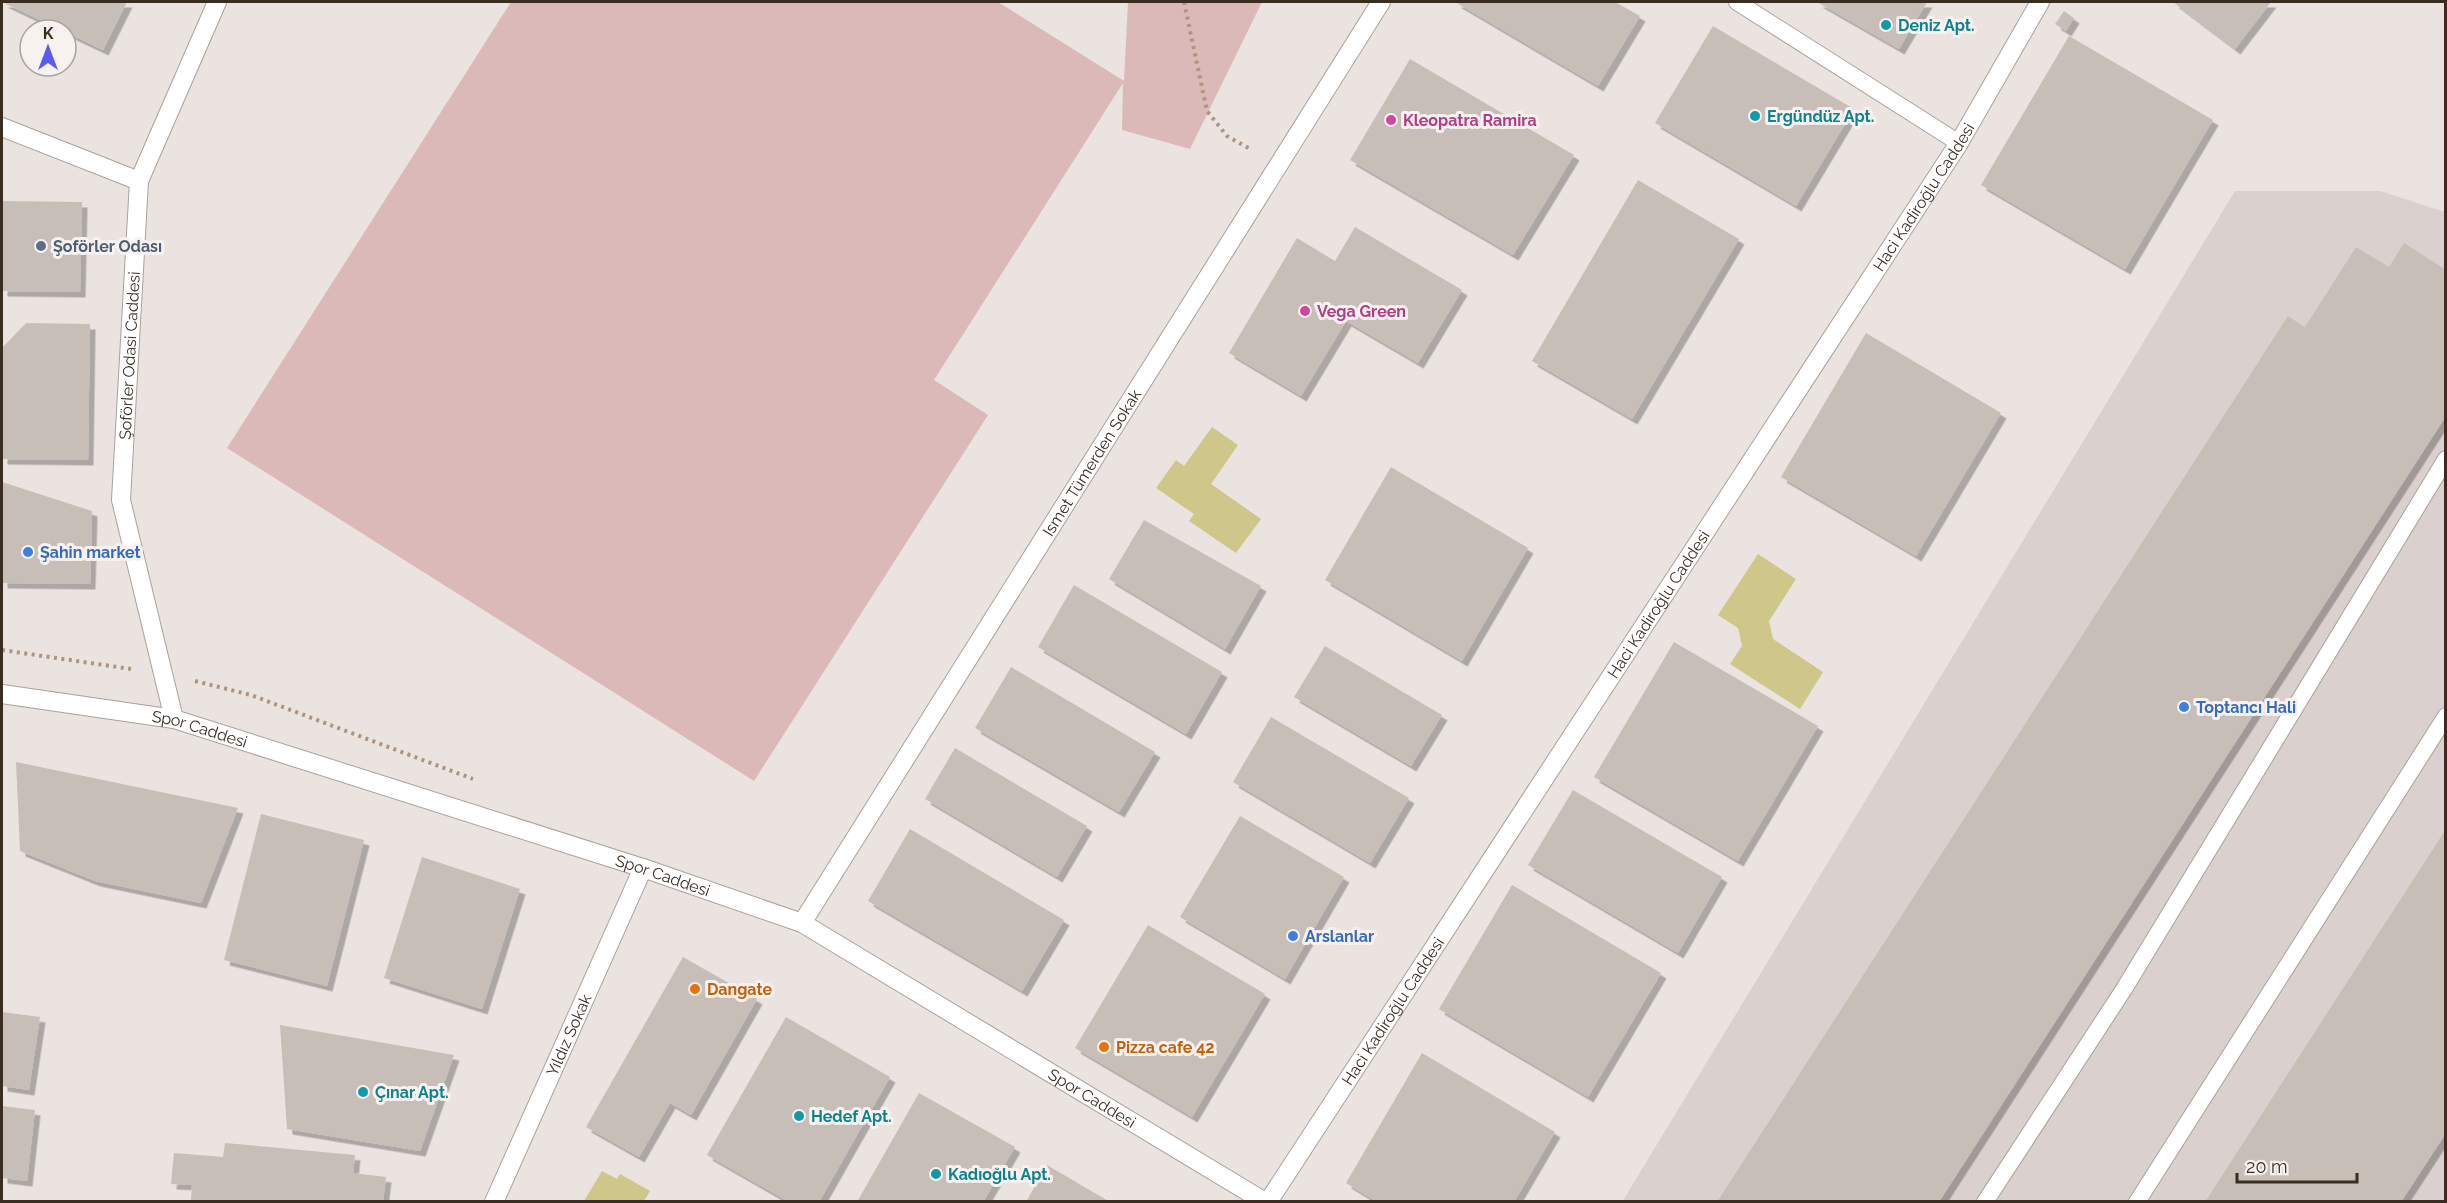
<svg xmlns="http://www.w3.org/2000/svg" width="2447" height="1203" viewBox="0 0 2447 1203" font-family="Raleway,sans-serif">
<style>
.built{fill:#dad1ce}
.green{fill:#dbb9b9}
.water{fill:#cec789}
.building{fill:#c8beb8;filter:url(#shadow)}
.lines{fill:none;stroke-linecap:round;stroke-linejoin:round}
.service-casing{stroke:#aaa19b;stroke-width:18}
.minor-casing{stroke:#aaa19b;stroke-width:20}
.tertiary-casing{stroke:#aaa19b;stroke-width:20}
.path{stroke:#ad9481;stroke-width:4;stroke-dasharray:3 4.5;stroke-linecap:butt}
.service{stroke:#fff;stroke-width:16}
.minor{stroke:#fff;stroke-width:18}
.tertiary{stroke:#fff;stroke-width:18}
.culture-dot{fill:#0f9aa8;stroke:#f7f1f0;stroke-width:2}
.hotel-dot{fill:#d1479c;stroke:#f7f1f0;stroke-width:2}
.service-dot{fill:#5c6f8a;stroke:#f7f1f0;stroke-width:2}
.shop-dot{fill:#3f7fe0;stroke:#f7f1f0;stroke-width:2}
.food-dot{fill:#e8710a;stroke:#f7f1f0;stroke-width:2}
.labels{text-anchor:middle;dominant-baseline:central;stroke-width:6;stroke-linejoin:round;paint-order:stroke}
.culture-label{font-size:16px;font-weight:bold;fill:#0d838f;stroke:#f7f1f0;text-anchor:start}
.hotel-label{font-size:16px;font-weight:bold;fill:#b23c85;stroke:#f7f1f0;text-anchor:start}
.street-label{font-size:16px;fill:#392d21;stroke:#f7f1f0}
.service-label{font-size:16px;font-weight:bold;fill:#4e5e75;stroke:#f7f1f0;text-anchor:start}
.shop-label{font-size:16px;font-weight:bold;fill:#366cbe;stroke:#f7f1f0;text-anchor:start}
.food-label{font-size:16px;font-weight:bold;fill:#c56008;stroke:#f7f1f0;text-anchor:start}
</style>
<defs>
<filter id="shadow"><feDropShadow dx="5.5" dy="5.5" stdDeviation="0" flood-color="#0004"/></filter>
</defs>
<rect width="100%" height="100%" fill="#eae3e0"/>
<path class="built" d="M2235 191H2380L2445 212V1201L1622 1202Z"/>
<path class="green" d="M511 2H998L1124 81 1128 2H1262L1190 149 1122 130 1123 83 934 380 988 415 754 781 227 448Z"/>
<path class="water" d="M1212 427 1238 445 1211 484 1261 519 1236 553 1189 521 1194 514 1156 488 1176 460 1184 466Z
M1758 554 1796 579 1769 621 1773 639 1823 672 1800 709 1730 664 1742 646 1738 628 1718 615Z
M602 1171 617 1179 620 1174 650 1191 644 1201H584Z"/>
<path class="building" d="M2 2H127L103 50Z
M1455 2H1615L1640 16 1598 86Z
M1817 2H1927L1899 49Z
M2173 2H2271L2235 49Z
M2064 11 2074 18 2066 31 2055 24Z
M1713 26 1854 109 1796 206 1655 123Z
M2069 36 2213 120 2125 269 1981 185Z
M1410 59 1574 155 1513 255 1350 160Z
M1638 180 1739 239 1632 419 1532 361Z
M2 201 82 202 80 292 2 291Z
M1355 227 1462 290 1418 363 1346 321 1301 396 1229 353 1297 238 1335 261Z
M2404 243 2446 270V416L1939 1202H1717L2288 316 2305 327 2356 247 2389 267Z
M26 323 90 324 88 460 2 459V348Z
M1866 333 2001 413 1916 556 1781 477Z
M1391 467 1528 548 1462 661 1325 580Z
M2 482 92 511 90 584 2 583Z
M1144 520 1261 586 1225 649 1109 579Z
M1074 585 1222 672 1186 734 1038 647Z
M1674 642 1818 726 1738 861 1594 777Z
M1325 646 1442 715 1411 766 1294 697Z
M1011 667 1155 752 1119 812 975 728Z
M1271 717 1409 798 1370 863 1233 782Z
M955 748 1087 826 1057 877 925 799Z
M16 762 238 808 201 903 95 881 20 851Z
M1573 790 1722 877 1678 953 1528 865Z
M261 814 364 840 327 986 224 960Z
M1240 816 1344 877 1285 979 1180 917Z
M910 829 1064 920 1022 991 868 901Z
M2446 829V1133L2401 1202H2205Z
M422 857 520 889 482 1009 384 978Z
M1512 885 1661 973 1588 1097 1439 1009Z
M1148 925 1265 994 1192 1117 1075 1048Z
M683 957 757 999 691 1115 670 1103 639 1157 586 1127Z
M2 1012 40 1017 29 1090 2 1086Z
M786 1017 890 1077 819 1202H789L707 1155Z
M280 1025 454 1055 420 1151 287 1129Z
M1422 1053 1555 1132 1514 1202H1377L1346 1183Z
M919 1093 1015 1147 983 1202H857Z
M2 1106 35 1110 27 1181 2 1178Z
M225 1143 355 1155 353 1173 386 1177 383 1202H191L192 1185 171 1184 174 1153 223 1157Z
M1047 1165 1110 1202H1026Z"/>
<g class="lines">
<defs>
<path id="service" d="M1737 2 1959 143
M1985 1202 2124 989 2446 459
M2137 1202 2446 716"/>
<g id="minor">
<path d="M2 127 139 181"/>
<path id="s1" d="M802 923 1381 2"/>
<path id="s2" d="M494 1202 643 868"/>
</g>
<g id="tertiary">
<path id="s3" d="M2 694 174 719 643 868 802 923 1265 1202"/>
<path id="s4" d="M174 719 121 500 139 181 217 2"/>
<path id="s5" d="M1268 1202 1959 143 2040 2"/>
</g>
</defs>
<use href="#service" class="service-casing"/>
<use href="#minor" class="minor-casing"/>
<use href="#tertiary" class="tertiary-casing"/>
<path class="path" d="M1184 2 1207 111 1227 136 1252 150
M2 650 131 669
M195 681 251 695 473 779"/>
<use href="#service" class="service"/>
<use href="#minor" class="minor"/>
<use href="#tertiary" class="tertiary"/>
</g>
<g class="culture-dot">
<circle cx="1886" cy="25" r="6"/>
<circle cx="1755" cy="116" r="6"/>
<circle cx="363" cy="1092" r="6"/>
<circle cx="799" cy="1116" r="6"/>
<circle cx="936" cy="1174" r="6"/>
</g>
<g class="hotel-dot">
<circle cx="1391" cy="120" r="6"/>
<circle cx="1305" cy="311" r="6"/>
</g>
<circle class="service-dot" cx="41" cy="246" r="6"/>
<g class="shop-dot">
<circle cx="28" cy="552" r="6"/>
<circle cx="2184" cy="707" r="6"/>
<circle cx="1293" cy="936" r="6"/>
</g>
<g class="food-dot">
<circle cx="695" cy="989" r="6"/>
<circle cx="1104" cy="1047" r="6"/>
</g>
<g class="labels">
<g class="culture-label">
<text x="1898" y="25">Deniz Apt.</text>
<text x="1767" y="116">Ergündüz Apt.</text>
<text x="375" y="1092">Çınar Apt.</text>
<text x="811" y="1116">Hedef Apt.</text>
<text x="948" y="1174">Kadıoğlu Apt.</text>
</g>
<g class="hotel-label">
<text x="1403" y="120">Kleopatra Ramira</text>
<text x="1317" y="311">Vega Green</text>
</g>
<g class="street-label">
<text stroke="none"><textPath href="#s5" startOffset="1200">Haci Kadiroğlu Caddesi</textPath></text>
<text stroke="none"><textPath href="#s4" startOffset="370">Şoförler Odasi Caddesi</textPath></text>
<text stroke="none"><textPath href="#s1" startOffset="544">Ismet Tümerden Sokak</textPath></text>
<text stroke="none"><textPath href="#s5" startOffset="714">Haci Kadiroğlu Caddesi</textPath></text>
<text stroke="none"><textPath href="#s3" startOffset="201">Spor Caddesi</textPath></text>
<text stroke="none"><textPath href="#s3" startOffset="687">Spor Caddesi</textPath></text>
<text stroke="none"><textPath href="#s5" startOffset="228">Haci Kadiroğlu Caddesi</textPath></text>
<text stroke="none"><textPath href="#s2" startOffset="183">Yıldız Sokak</textPath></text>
<text stroke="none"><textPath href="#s3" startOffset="1173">Spor Caddesi</textPath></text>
</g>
<g class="service-label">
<text x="53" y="246">Şoförler Odası</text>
</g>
<g class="shop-label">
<text x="40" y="552">Şahin market</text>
<text x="2196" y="707">Toptancı Hali</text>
<text x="1305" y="936">Arslanlar</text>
</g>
<g class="food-label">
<text x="707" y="989">Dangate</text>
<text x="1116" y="1047">Pizza cafe 42</text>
</g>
</g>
<rect width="2447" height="1203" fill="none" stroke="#392d21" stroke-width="6"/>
<g transform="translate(48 48)"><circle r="28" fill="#f7f1f0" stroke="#aba39d" stroke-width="1.5"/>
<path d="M0-4.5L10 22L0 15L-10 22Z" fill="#5b5cec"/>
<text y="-9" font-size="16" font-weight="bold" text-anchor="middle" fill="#392d21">K</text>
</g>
<path d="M2237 1173v9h120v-9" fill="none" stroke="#392d21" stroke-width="3"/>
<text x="2246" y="1173" font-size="18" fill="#392d21" stroke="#f7f1f0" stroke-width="4.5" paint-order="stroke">20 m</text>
</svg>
